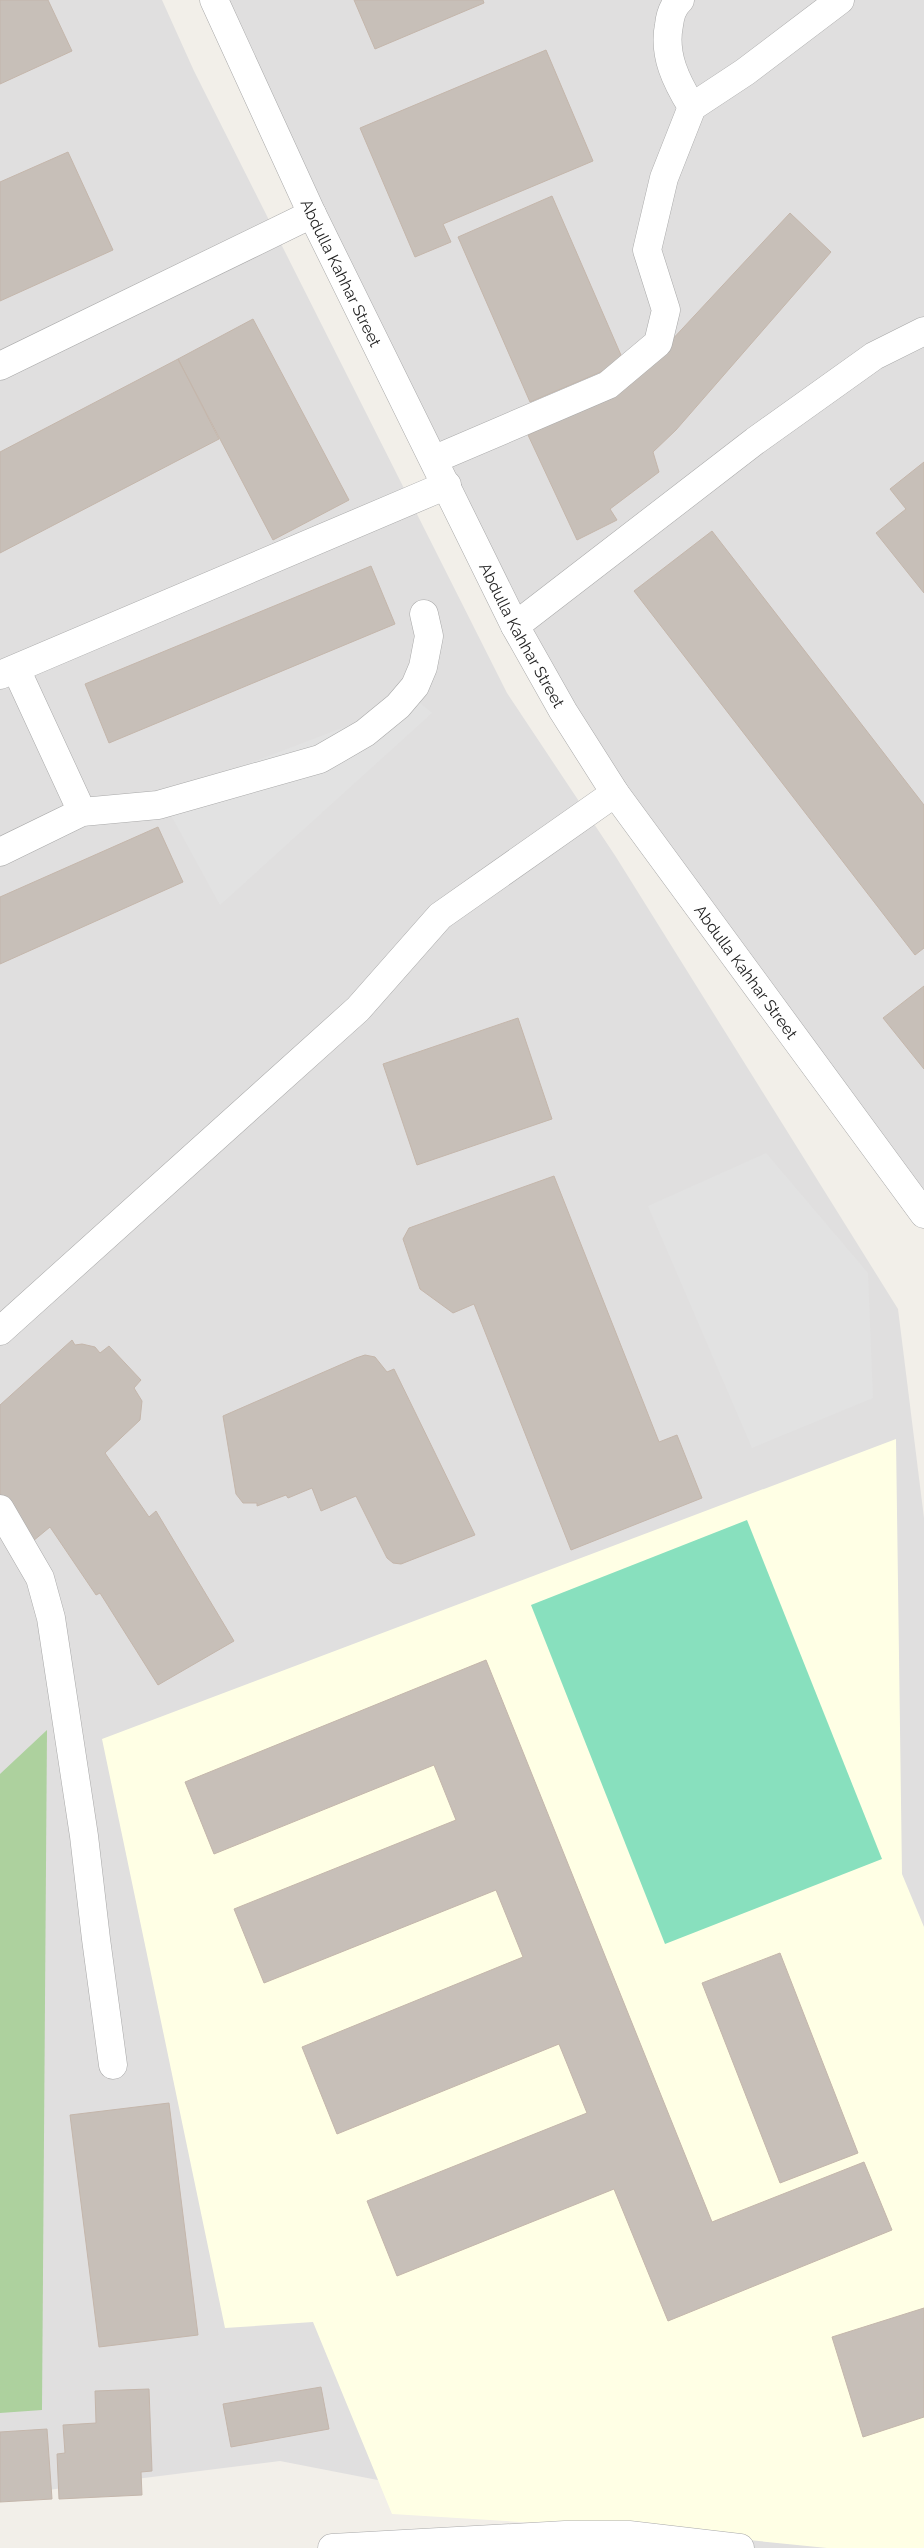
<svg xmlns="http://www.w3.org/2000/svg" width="924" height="2548" viewBox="0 0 924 2548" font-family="Raleway,sans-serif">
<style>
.residential{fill:#e0dfdf}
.education{fill:#ffffe5}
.forest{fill:#add19e}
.pitch{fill:#88e0be}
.parking{fill:#e2e2e2}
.building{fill:#c7bfb8;stroke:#c4b6ab}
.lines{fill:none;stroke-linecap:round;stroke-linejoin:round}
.minor-casing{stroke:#a9a9a9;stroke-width:29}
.minor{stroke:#fff;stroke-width:28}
.labels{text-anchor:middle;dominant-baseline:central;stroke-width:4.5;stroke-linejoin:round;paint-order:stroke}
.street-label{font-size:16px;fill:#222;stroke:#fff}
</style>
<rect width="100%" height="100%" fill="#f2efe9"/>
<path class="residential" d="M0 0H162L194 71 507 693 616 857 898 1309 924 1518V2548H728L280 2461 0 2496Z
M214 0H924V1214L588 752Z"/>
<path class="education" d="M896 1439 902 1874 924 1927V2548H827L650 2530 392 2514 313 2322 225 2328 102 1739Z"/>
<path class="forest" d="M47 1730 42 2410 0 2413V1774Z"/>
<path class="pitch" d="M747 1520 882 1859 665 1944 531 1605Z"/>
<path class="parking" d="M400 686 432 713 220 905 161 797 363 720Z
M766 1153 868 1273 873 1398 752 1448 648 1206Z"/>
<path class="building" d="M0 0H48L72 51 0 84Z
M354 0H483L484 3 375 49Z
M546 50 593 161 443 224 451 242 415 257 360 128Z
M68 152 113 250 0 301V182Z
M552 196 624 362 530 402 458 237Z
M790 213 831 252 676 430 653 452 659 472 610 509 617 520 577 540 528 435 629 386Z
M253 319 349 500 273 540 178 359Z
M178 359 219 439 0 553V452Z
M924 462V593L876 533 906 509 890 489Z
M712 531 924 805V948L915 955 634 591Z
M371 566 395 624 109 743 85 684Z
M158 827 183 882 0 964V897Z
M924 986V1069L883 1018Z
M518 1018 552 1119 417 1165 383 1064Z
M554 1176 659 1442 677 1435 702 1498 571 1550 474 1304 453 1313 420 1289 403 1239 409 1228Z
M72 1340 75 1345 82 1344 95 1347 100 1353 109 1346 141 1380 134 1388 142 1401 140 1420 105 1453 149 1517 156 1511 234 1641 158 1685 100 1593 96 1595 50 1527 33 1541 0 1513V1405Z
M365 1355 375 1357 387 1372 394 1369 475 1535 401 1564 393 1563 387 1558 356 1496 321 1511 312 1488 288 1498 286 1495 257 1506V1503H243L236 1494 223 1416 356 1358Z
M486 1660 712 2222 864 2162 892 2230 668 2321 614 2189 397 2276 367 2201 587 2113 559 2044 337 2134 302 2047 523 1957 496 1890 264 1983 234 1909 456 1820 434 1765 214 1854 185 1782Z
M780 1953 858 2153 780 2183 702 1983Z
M169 2103 198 2335 99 2347 70 2115Z
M924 2308V2417L863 2437 832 2337Z
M321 2387 329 2429 231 2447 223 2404Z
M149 2389 152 2471 141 2472 142 2495 59 2499 57 2454 65 2453 63 2425 96 2423 95 2391Z
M47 2429 52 2499 0 2502V2432Z"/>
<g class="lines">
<defs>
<g id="minor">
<path id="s1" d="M214 0 312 214 515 626 563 711 615 793 924 1214"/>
<path d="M680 0C673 6 670 16 669 25 663 55 676 81 692 107"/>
<path d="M0 366 312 214"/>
<path d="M435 459 608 385 658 343 666 310 647 250 664 178 692 107 745 72 840 0"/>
<path d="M515 626 755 441 874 356 924 331"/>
<path d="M16 669 82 812"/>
<path d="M0 675 447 485"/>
<path d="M0 852 82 812 158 805 320 759 365 733 398 706 415 686 423 667 429 636 424 614"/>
<path d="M0 1331 358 1009 440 916 615 793"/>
<path d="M0 1509 40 1578 51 1618 84 1836 96 1939 113 2065"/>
<path d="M332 2548 565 2535H629L740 2548"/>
</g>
</defs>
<use href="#minor" class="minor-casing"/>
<use href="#minor" class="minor"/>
</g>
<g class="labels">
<g class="street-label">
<text stroke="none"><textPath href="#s1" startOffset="301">Abdulla Kahhar Street</textPath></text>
<text stroke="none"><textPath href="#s1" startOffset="706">Abdulla Kahhar Street</textPath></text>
<text stroke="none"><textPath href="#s1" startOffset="1111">Abdulla Kahhar Street</textPath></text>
</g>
</g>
</svg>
